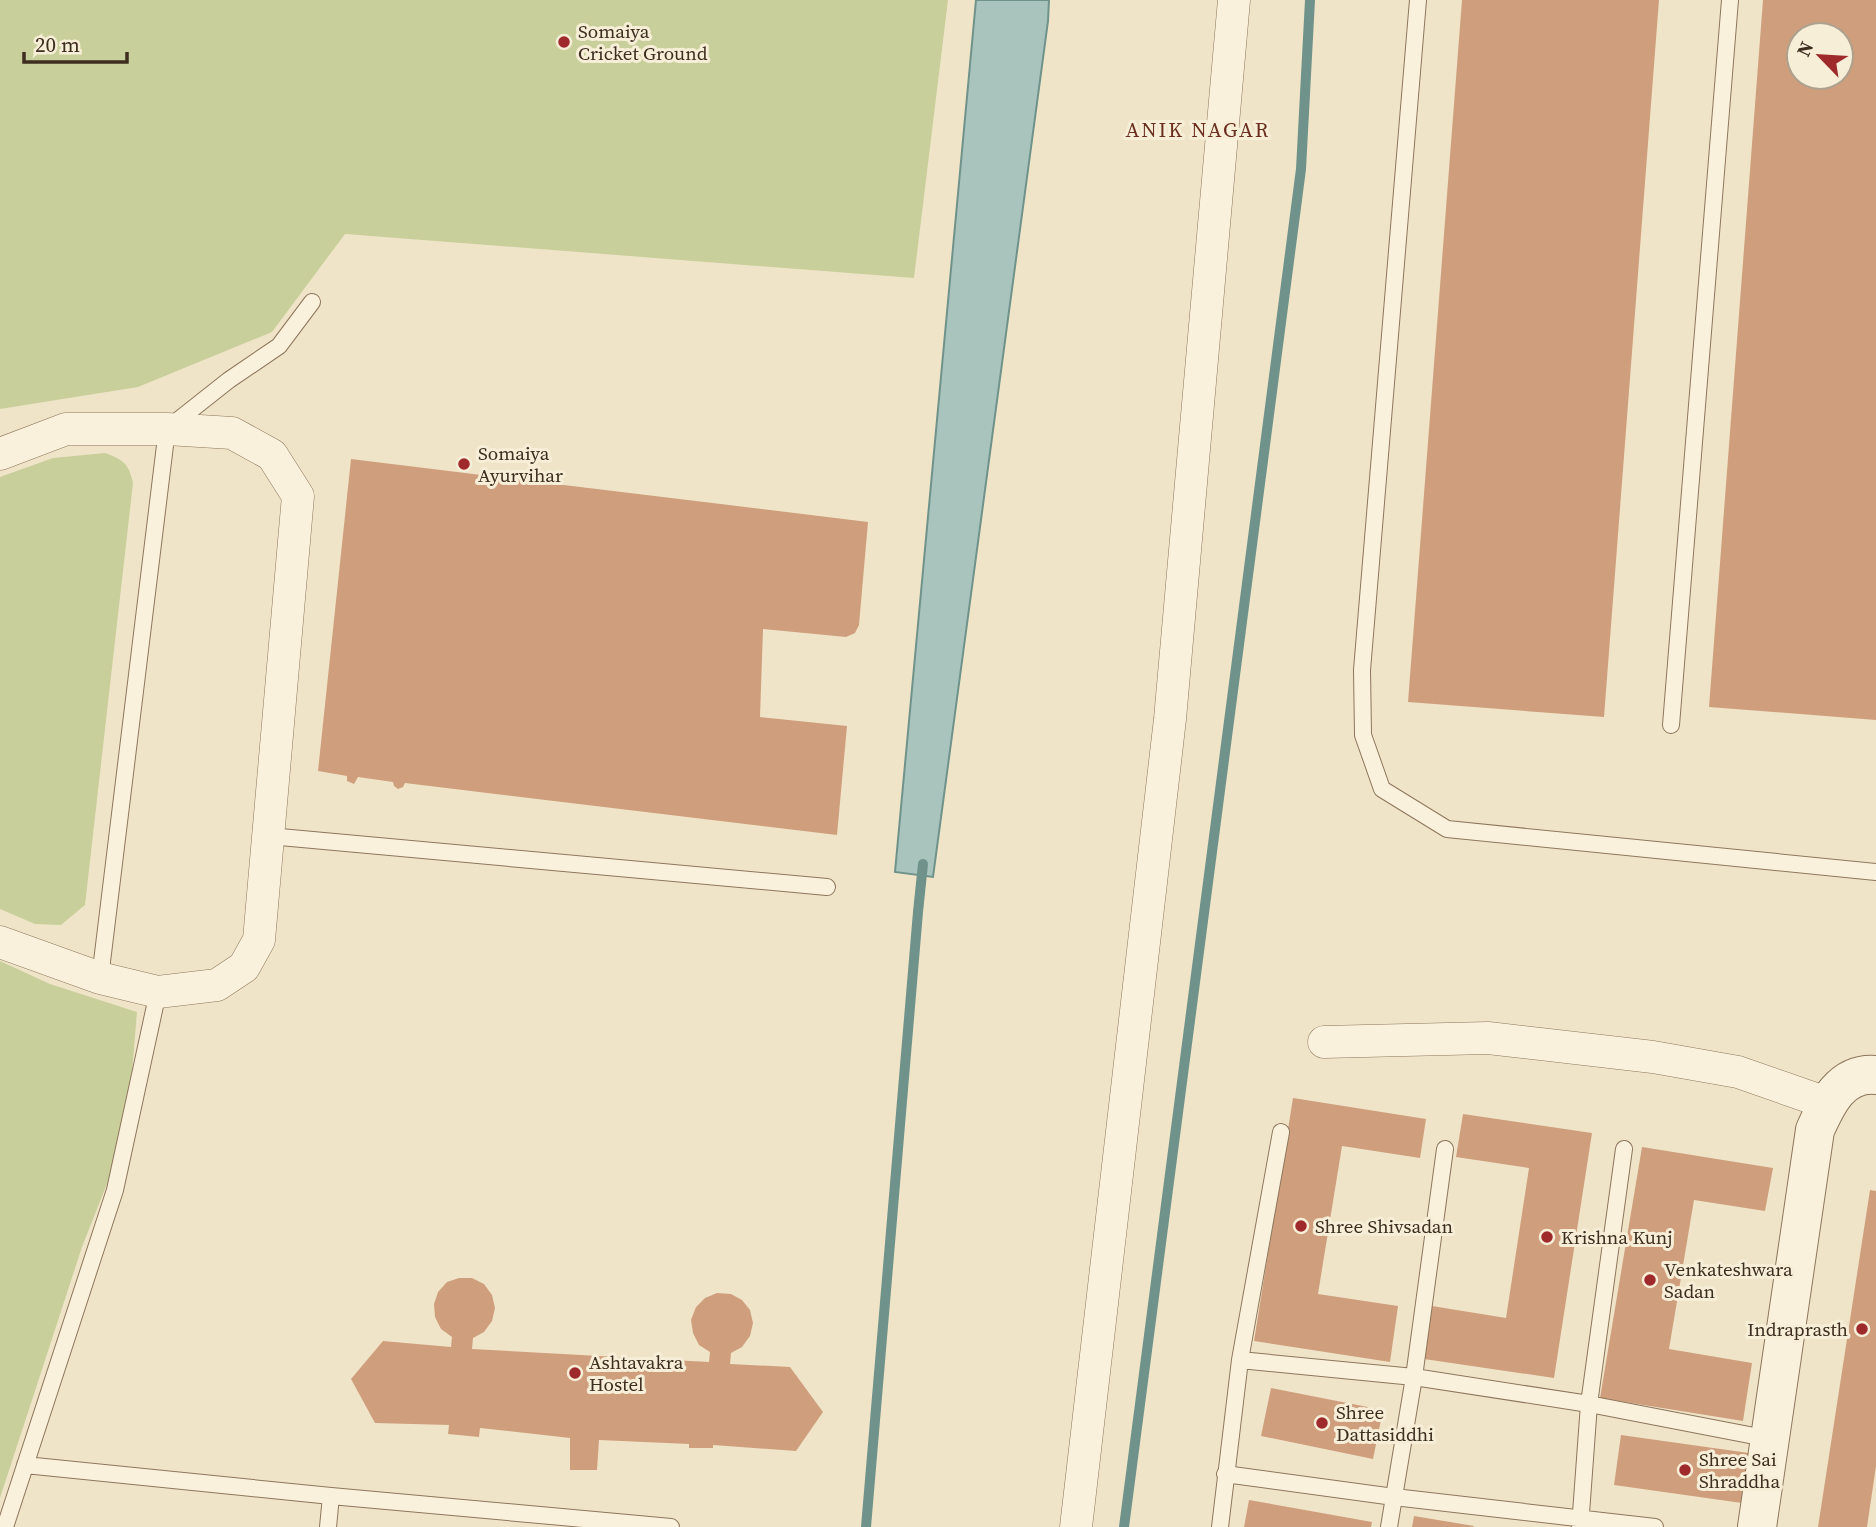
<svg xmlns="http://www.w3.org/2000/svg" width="1876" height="1527" viewBox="0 0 1876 1527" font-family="'Source Serif 4',serif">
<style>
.green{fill:#c9cf9b}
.water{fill:#a9c4bc;stroke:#6f938a;stroke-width:2}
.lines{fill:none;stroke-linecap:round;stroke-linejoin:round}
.stream{stroke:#6f938a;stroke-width:10}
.building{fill:#cf9f7d;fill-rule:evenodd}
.service-casing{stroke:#8d765c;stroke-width:18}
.minor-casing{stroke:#8d765c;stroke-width:33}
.tertiary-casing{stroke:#8d765c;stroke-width:40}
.service{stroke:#faf1dc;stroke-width:16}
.minor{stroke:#faf1dc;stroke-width:32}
.tertiary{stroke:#faf1dc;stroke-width:38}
.poi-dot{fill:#9e2a2b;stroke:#f7eed8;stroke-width:2.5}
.labels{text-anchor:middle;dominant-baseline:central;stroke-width:6;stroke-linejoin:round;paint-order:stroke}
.poi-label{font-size:19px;fill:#3d2e20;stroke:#f7eed8;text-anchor:start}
.neighbourhood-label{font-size:21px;letter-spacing:2px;fill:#6b2e1e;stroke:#f7eed8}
</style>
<rect width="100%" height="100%" fill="#f0e4c8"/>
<path class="green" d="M0 0H948L914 278 345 234 272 332 138 387 0 409Z
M105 453C124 460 129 464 133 483L85 905 61 925 35 924 0 909V477L53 458Z
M0 961 50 984 137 1012 127 1133 82 1247 0 1498Z"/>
<path class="water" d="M976 0H1049L1048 21 933 877 895 872Z"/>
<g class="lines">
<path class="stream" d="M866 1527 918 912 923 864
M1124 1527 1301 169 1310 0"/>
</g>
<path class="building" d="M1462 0H1659L1604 717 1408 702Z
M1763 0H1876V720L1709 707ZM1799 35H1841V77H1799Z
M351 459 868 522 859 625 855 633 846 637 763 629 760 717 847 726 837 835 405 783 403 787 398 789 394 786 393 782 358 777 354 784 347 781V776L318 771Z
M1293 1098 1426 1119 1420 1158 1342 1146 1318 1294 1398 1306 1390 1362 1254 1341Z
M1463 1114 1592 1133 1554 1378 1424 1359 1432 1306 1506 1318 1529 1168 1456 1157Z
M1642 1147 1773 1168 1765 1211 1694 1200 1669 1349 1752 1363 1743 1421 1600 1398Z
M1870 1190 1876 1191V1466L1867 1527H1818Z
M459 1278H472L484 1284 492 1295 495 1308 492 1321 484 1332 473 1338 472 1349 709 1362 710 1352 699 1345 693 1333 691 1320 696 1307 705 1298 717 1293 731 1294 742 1300 750 1310 753 1323 750 1336 742 1347 731 1353 730 1364 790 1367 823 1412 796 1451 713 1445V1448H689V1444L599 1440 597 1470H570V1438L480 1428 479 1437 448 1434 449 1425 375 1423 351 1379 383 1341 451 1347 452 1337 441 1329 435 1317 434 1304 438 1292 447 1282Z
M1271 1388 1383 1410 1373 1459 1261 1436Z
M1621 1435 1756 1454 1749 1504 1614 1485Z
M1249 1500 1372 1522 1371 1527H1244Z
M1414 1516 1474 1526 1473 1527H1412Z"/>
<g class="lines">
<defs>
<path id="service" d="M1418 0 1362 670 1363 735 1382 789 1447 829 1876 872
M1671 725 1730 0
M269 836 827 887
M100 978 167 429 229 380 279 346 312 302
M1240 1360 1414 1377 1589 1404 1770 1439
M25 1465 331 1496 671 1527
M1225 1474 1394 1497 1655 1527
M5 1527 115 1190 158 992
M328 1527 331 1496
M1220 1527 1240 1360 1281 1132
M1389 1527 1414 1377 1445 1149
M1580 1527 1589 1404 1624 1149"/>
<path id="minor" d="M0 454 66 429H167L232 433 272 455 298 496 259 940 244 967 217 985 158 992 100 978 0 942
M1324 1042 1488 1038 1653 1057 1738 1072 1827 1103
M1076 1527 1170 719 1234 0"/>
<path id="tertiary" d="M1757 1527 1815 1130C1827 1103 1841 1072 1876 1075"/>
</defs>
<use href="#service" class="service-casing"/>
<use href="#minor" class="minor-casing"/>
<use href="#tertiary" class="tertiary-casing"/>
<use href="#service" class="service"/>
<use href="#minor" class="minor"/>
<use href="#tertiary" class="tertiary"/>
</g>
<g class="poi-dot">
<circle cx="564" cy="42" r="7"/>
<circle cx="464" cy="464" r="7"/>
<circle cx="1301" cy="1226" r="7"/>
<circle cx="1547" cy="1237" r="7"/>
<circle cx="1650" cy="1280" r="7"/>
<circle cx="1862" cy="1329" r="7"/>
<circle cx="575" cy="1373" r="7"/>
<circle cx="1322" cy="1423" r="7"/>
<circle cx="1685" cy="1470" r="7"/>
</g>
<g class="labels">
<g class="poi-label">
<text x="578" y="31">Somaiya<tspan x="578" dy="22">Cricket Ground</tspan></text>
<text x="478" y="453">Somaiya<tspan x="478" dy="22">Ayurvihar</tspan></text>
<text x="1315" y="1226">Shree Shivsadan</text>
<text x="1561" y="1237">Krishna Kunj</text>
<text x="1664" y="1269">Venkateshwara<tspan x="1664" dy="22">Sadan</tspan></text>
<text x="1848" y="1329" text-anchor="end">Indraprasth</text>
<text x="589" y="1362">Ashtavakra<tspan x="589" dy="22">Hostel</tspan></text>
<text x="1336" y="1412">Shree<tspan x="1336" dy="22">Dattasiddhi</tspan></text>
<text x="1699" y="1459">Shree Sai<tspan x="1699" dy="22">Shraddha</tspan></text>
</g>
<g class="neighbourhood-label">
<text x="1198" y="129">ANIK NAGAR</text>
</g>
</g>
<g transform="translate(1820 56) rotate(295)"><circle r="33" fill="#f7eed8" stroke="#ada18e" stroke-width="2"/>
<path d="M0-5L12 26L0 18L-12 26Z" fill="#9e2a2b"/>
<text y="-10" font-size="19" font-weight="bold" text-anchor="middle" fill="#3d2e20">N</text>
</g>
<path d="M24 52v10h103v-10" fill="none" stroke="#3d2e20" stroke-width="3.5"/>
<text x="35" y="52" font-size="21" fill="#3d2e20" stroke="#f7eed8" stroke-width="5" paint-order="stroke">20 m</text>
</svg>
